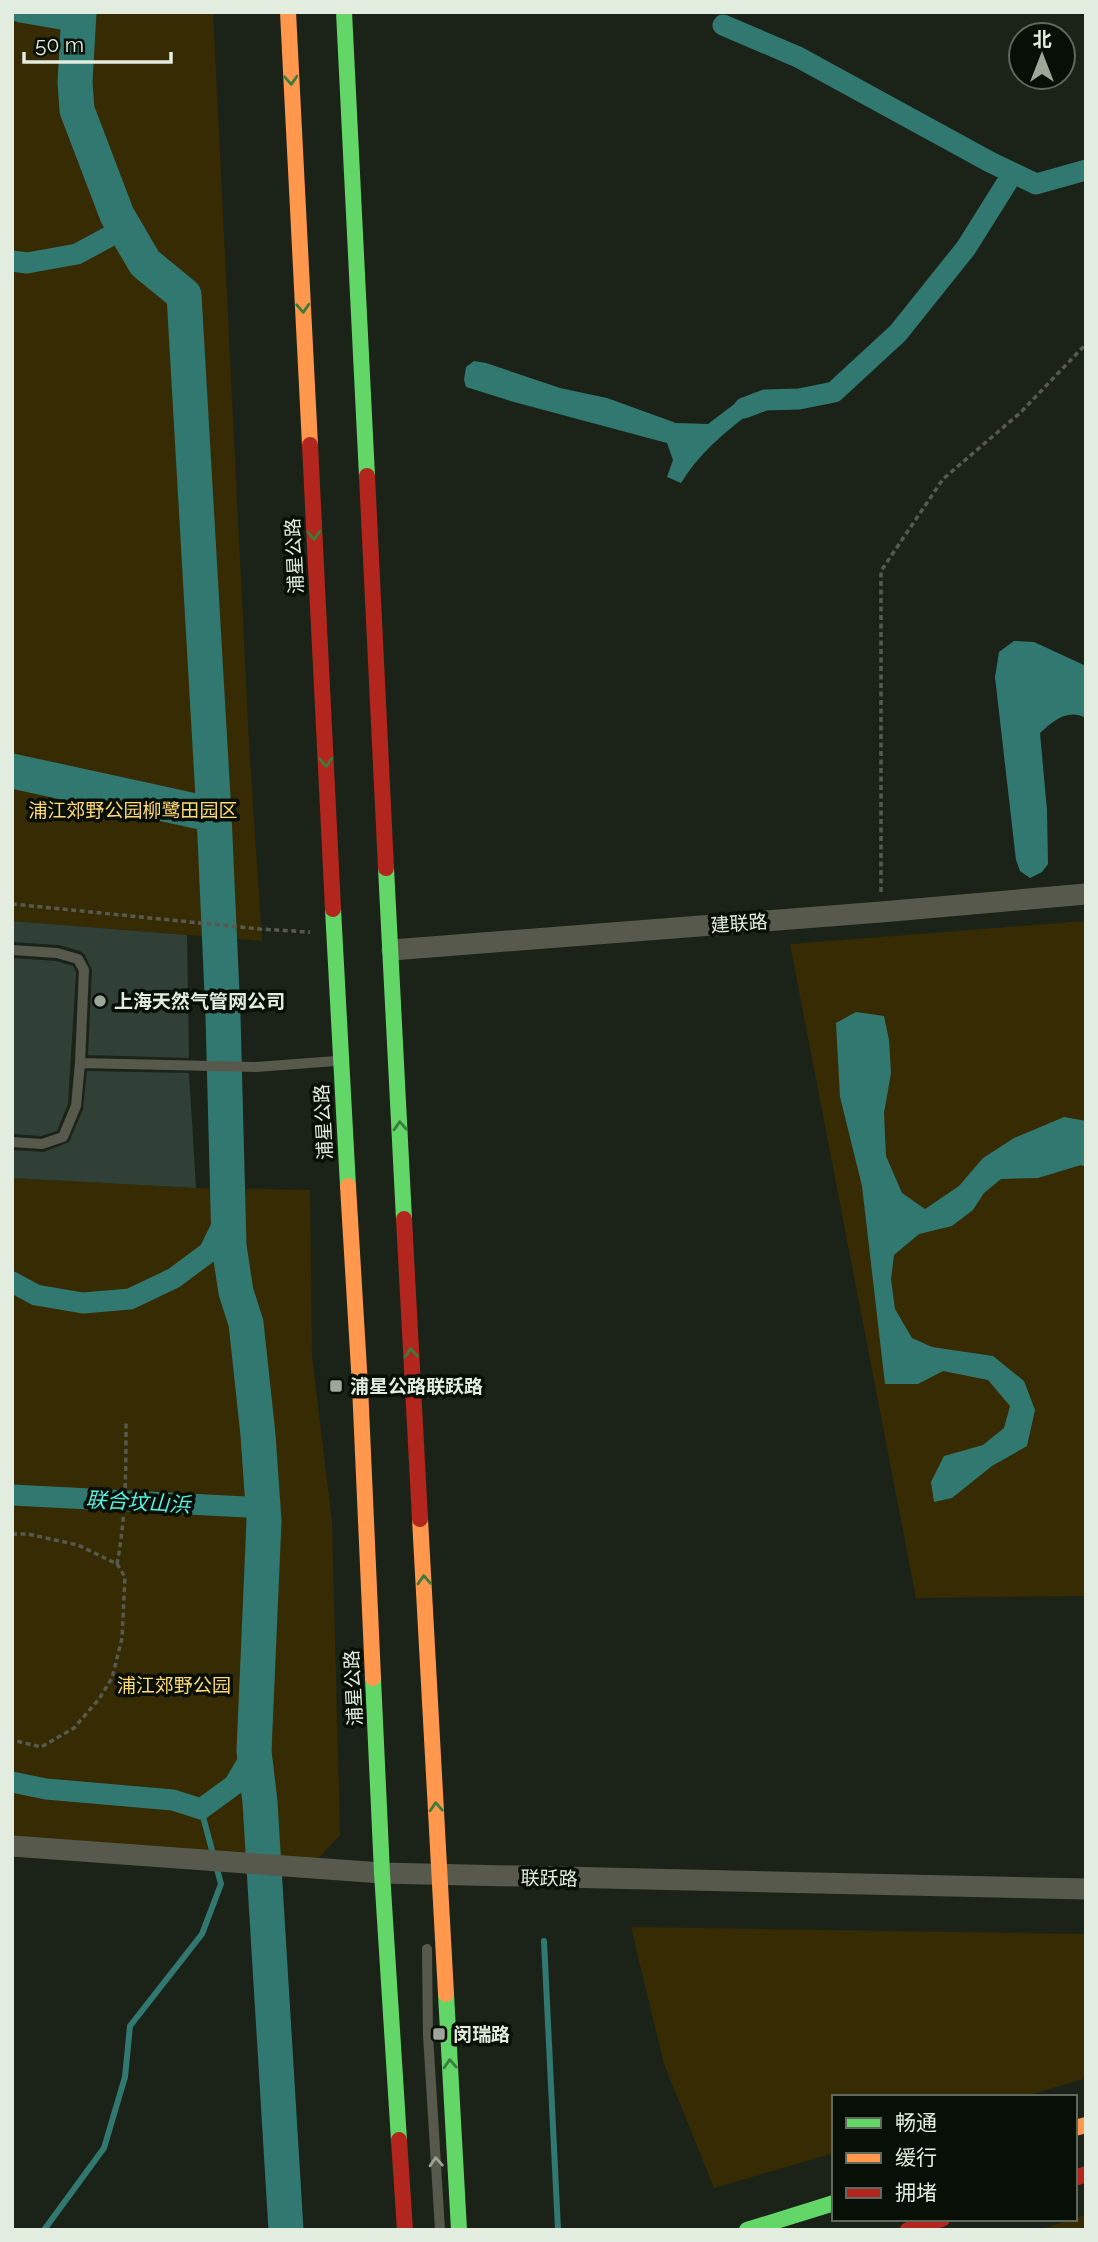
<svg xmlns="http://www.w3.org/2000/svg" width="1098" height="2242" viewBox="0 0 1098 2242" font-family="Raleway,'Noto Sans SC',sans-serif">
<style>
.green{fill:#372b03}
.water{fill:#317870}
.lines{fill:none;stroke-linecap:round;stroke-linejoin:round}
.stream{stroke:#317870;stroke-width:6}
.canal{stroke:#317870;stroke-width:21}
.river{stroke:#317870;stroke-width:35}
.building{fill:#314036}
.path{stroke:#56594e;stroke-width:3.5;stroke-dasharray:5 3.5;stroke-linecap:butt}
.lane{stroke:#56594c;stroke-width:10}
.street{stroke:#56594c;stroke-width:21}
.fast{stroke:#63d668;stroke-width:16}
.slow{stroke:#ff974d;stroke-width:16}
.jam{stroke:#b3261e;stroke-width:16}
.oneway{stroke:#3a7c3c}
.oneway2{stroke:#9ca396}
.poi-dot{fill:#9da699;stroke:#080f06;stroke-width:2.5}
.labels{text-anchor:middle;dominant-baseline:central;stroke-width:7;stroke-linejoin:round;paint-order:stroke}
.street-label{font-size:19px;fill:#e3eddf;stroke:#080f06}
.park-label{font-size:19px;fill:#fed975;stroke:#080f06}
.poi-label{font-size:19px;font-weight:bold;fill:#e3eddf;stroke:#080f06;text-anchor:start}
.water-label{font-size:21px;font-style:italic;fill:#5bede1;stroke:#080f06}
</style>
<rect width="100%" height="100%" fill="#1b2318"/>
<path class="green" d="M12 12H213L249 743 262 941 12 921Z
M1086 921V1596L916 1598 790 944Z
M12 1178 196 1188 310 1190 312 1356 332 1522 340 1835 316 1861 12 1838Z
M631 1927 1086 1934V2078L1023 2097H834V2153L714 2188 664 2064Z
M1086 2214V2230H1038L1075 2219Z"/>
<path class="water" d="M474 361 486 363 560 388 607 398 676 423 708 424 737 402 749 414C722 434 699 454 681 483L667 477 673 460 667 443 514 402 466 387 464 380 466 367Z
M1014 641 1034 642 1086 666V718C1067 708 1053 721 1040 733L1047 810 1048 864 1042 872 1030 878 1020 871 1016 860 995 677 999 652Z
M856 1012 884 1016 889 1040 891 1073 884 1113 886 1156 902 1193 925 1209 959 1186 983 1158 1014 1138 1064 1117 1086 1121V1167L1081 1165 1038 1178 1001 1179 984 1193 973 1210 952 1226 919 1234 894 1255 891 1279 895 1309 912 1338 932 1347 993 1356 1024 1381 1035 1410 1027 1446 992 1466 952 1498 934 1502 931 1482 944 1456 983 1445 1004 1428 1010 1406 988 1380 943 1371 918 1384H885L862 1186 840 1097 836 1023Z"/>
<g class="lines">
<path class="stream" d="M544 1941 558 2230
M44 2230 104 2148 125 2077 130 2026 202 1934 221 1884 201 1809"/>
<path class="canal" d="M20 12 78 22
M723 25 798 57 990 162 1036 184 1086 170
M12 261 27 263 77 254 125 228
M744 408 765 400 799 399 834 392 898 333 966 248 1013 173
M12 1282 36 1295 83 1303 130 1299 174 1278 209 1252 228 1213
M12 1495 264 1508
M12 1782 46 1789 173 1800 201 1809 234 1785 254 1751"/>
<path class="river" d="M79 12 75 82 77 110 117 215 145 263 184 295 214 815 223 1016 229 1246 236 1292 246 1323 258 1435 264 1521 254 1751 260 1802 286 2230
M12 771 214 815"/>
</g>
<path class="building" d="M12 921 187 935 189 1058 88 1055 92 970 85 955 80 951 59 945 12 942Z
M12 958 56 961 73 966 76 972 68 1104 57 1131 41 1136 12 1134Z
M87 1071 189 1073 196 1188 12 1178V1150L44 1152 69 1142 83 1109Z"/>
<g class="lines">
<path class="path" d="M881 892V571L943 479 1020 413 1086 344
M12 904 260 929 310 932
M12 1534H28L78 1545 117 1564 125 1577 122 1638 112 1678 99 1699 74 1728 41 1747 12 1740
M117 1564C126 1517 126 1470 126 1421"/>
<path class="lane" d="M12 950 57 953 78 959 84 970 80 1063 76 1106 63 1137 42 1144 12 1142
M80 1063 256 1067 336 1061
M427 1949 428 2035 440 2230"/>
<path class="street" d="M392 950 881 912 1086 894
M12 1846 382 1873 1086 1889"/>
<path class="fast" d="M344 12 367 476
M386 868 404 1219
M333 909 348 1186
M373 1678 382 1873 399 2140
M446 1994 459 2230
M747 2230 834 2203"/>
<path class="slow" d="M288 12 310 445
M348 1186 360 1386 373 1678
M420 1519 446 1994
M1075 2128 1086 2125"/>
<path class="jam" d="M310 445 333 909
M367 476 386 868
M404 1219 420 1519
M399 2140 405 2230
M1075 2178 1086 2174
M908 2230 942 2219"/>
</g>
<defs><path id="oneway-chevron" d="M-2-3.5L2.5 0L-2 3.5" fill="none" stroke-width="1.6" stroke-linecap="round" stroke-linejoin="round" transform="scale(1.75)"/></defs>
<g class="oneway">
<use href="#oneway-chevron" transform="translate(291 80) rotate(87)"/>
<use href="#oneway-chevron" transform="translate(303 308) rotate(87)"/>
<use href="#oneway-chevron" transform="translate(314 535) rotate(87)"/>
<use href="#oneway-chevron" transform="translate(326 762) rotate(87)"/>
<use href="#oneway-chevron" transform="translate(400 1126) rotate(-93)"/>
<use href="#oneway-chevron" transform="translate(411 1353) rotate(-93)"/>
<use href="#oneway-chevron" transform="translate(424 1580) rotate(-93)"/>
<use href="#oneway-chevron" transform="translate(436 1807) rotate(-93)"/>
<use href="#oneway-chevron" transform="translate(450 2064) rotate(-93)"/>
</g>
<use class="oneway2" href="#oneway-chevron" transform="translate(436 2162) rotate(-93)"/>
<g class="poi-dot">
<circle cx="100" cy="1001" r="7"/>
<rect x="329" y="1379" width="14" height="14" rx="3.5"/>
<rect x="432" y="2027" width="14" height="14" rx="3.5"/>
</g>
<g class="labels">
<g class="street-label">
<text transform="translate(294 556) rotate(-93)">浦星公路</text>
<text transform="translate(739 923) rotate(-4)">建联路</text>
<text transform="translate(323 1122) rotate(-93)">浦星公路</text>
<text transform="translate(353 1688) rotate(-93)">浦星公路</text>
<text transform="translate(549 1878) rotate(1)">联跃路</text>
</g>
<g class="park-label">
<text x="133" y="810">浦江郊野公园柳鹭田园区</text>
<text x="174" y="1685">浦江郊野公园</text>
</g>
<g class="poi-label">
<text x="114" y="1001">上海天然气管网公司</text>
<text x="350" y="1386">浦星公路联跃路</text>
<text x="453" y="2034">闵瑞路</text>
</g>
<g class="water-label">
<text transform="translate(138 1502) rotate(3)">联合坟山浜</text>
</g>
</g>
<rect width="1098" height="2242" fill="none" stroke="#e3eddf" stroke-width="28"/>
<rect x="832" y="2095" width="245" height="126" fill="#080f06" stroke="#60685d" stroke-width="2"/>
<rect x="846" y="2118" width="35" height="10" fill="#63d668" stroke="#60685d" stroke-width="2"/>
<text x="895" y="2130" font-size="21" fill="#e3eddf">畅通</text>
<rect x="846" y="2153" width="35" height="10" fill="#ff974d" stroke="#60685d" stroke-width="2"/>
<text x="895" y="2165" font-size="21" fill="#e3eddf">缓行</text>
<rect x="846" y="2188" width="35" height="10" fill="#b3261e" stroke="#60685d" stroke-width="2"/>
<text x="895" y="2200" font-size="21" fill="#e3eddf">拥堵</text>
<g transform="translate(1042 56)"><circle r="33" fill="#080f06" stroke="#60685d" stroke-width="2"/>
<path d="M0-5L12 26L0 18L-12 26Z" fill="#9da699"/>
<text y="-10" font-size="19" font-weight="bold" text-anchor="middle" fill="#e3eddf">北</text>
</g>
<path d="M24 52v10h147v-10" fill="none" stroke="#e3eddf" stroke-width="3.5"/>
<text x="35" y="52" font-size="21" fill="#e3eddf" stroke="#080f06" stroke-width="5" paint-order="stroke">50 m</text>
</svg>
